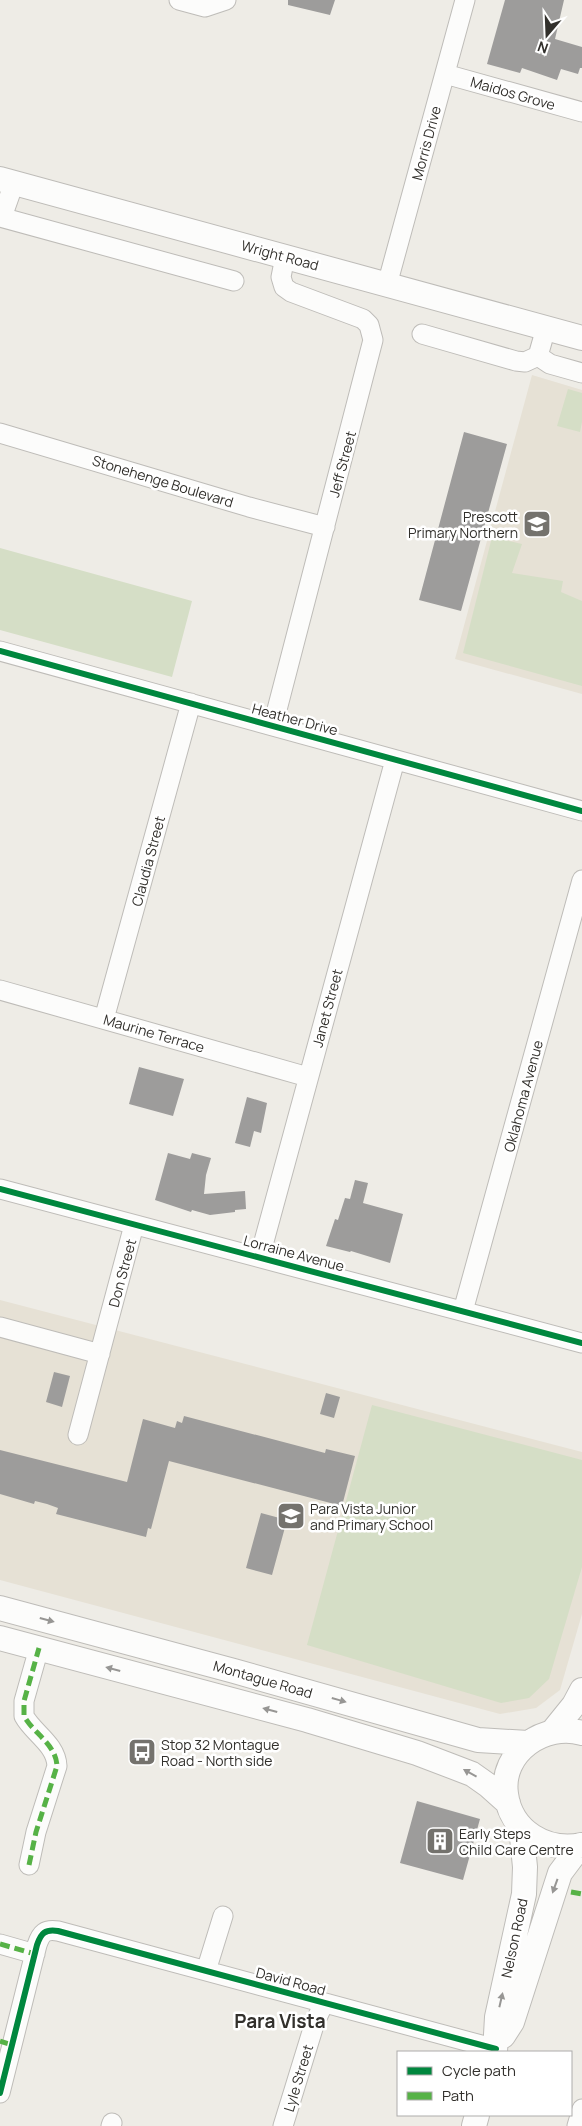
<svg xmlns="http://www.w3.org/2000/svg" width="582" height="2126" viewBox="0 0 582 2126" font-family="Manrope,sans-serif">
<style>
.built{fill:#e6e1d5}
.green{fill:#d5dec6}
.building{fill:#9d9c9b}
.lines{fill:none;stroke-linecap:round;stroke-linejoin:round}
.minor-casing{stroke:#bebcb8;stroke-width:21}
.major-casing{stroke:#bebcb8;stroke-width:26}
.minor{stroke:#fcfcfb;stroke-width:19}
.major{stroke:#fcfcfb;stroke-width:24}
.quiet{stroke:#56b246;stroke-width:5;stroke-dasharray:10 5;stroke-linecap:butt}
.cycleway-casing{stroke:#fff;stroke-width:9}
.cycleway{stroke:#00873e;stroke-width:6}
.oneway{fill:#979694}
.labels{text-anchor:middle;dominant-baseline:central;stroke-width:5;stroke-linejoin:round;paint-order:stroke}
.street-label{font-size:14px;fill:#32302c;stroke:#fff}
.poi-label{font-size:14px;fill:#32302c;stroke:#fff;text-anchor:start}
.district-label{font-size:19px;font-weight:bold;fill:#32302c;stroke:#fff}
</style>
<rect width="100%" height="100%" fill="#eeece6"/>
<path class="built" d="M532 375 582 390V694L455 659Z
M0 1300 582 1452V1614L560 1690 536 1708 500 1714 0 1580Z"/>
<path class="green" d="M568 389 582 393V422L580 432 557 426Z
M492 537 522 544 512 573 563 581 561 592 582 601V686L463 653Z
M0 548 192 601 172 677 0 630Z
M372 1405 582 1460V1567L549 1679 529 1698 501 1703 307 1645Z"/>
<path class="building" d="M288 0H335L330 15 288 5Z
M505 0H564L555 39 582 47V68H580L578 74 561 69 557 80 522 68 520 73 487 64Z
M464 432 507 444 461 611 419 600Z
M139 1067 184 1079 173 1116 129 1104Z
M247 1097 267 1103 261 1133 254 1131 250 1147 235 1143Z
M168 1153 190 1159 192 1153 211 1158 206 1175 204 1194 245 1191 246 1209 235 1210V1212L210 1215 192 1210 191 1212 155 1200Z
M355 1180 368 1183 363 1203 403 1214 390 1263 351 1251 350 1252 326 1246 335 1219 338 1220 345 1198 350 1199Z
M54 1372 70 1376 62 1407 46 1402Z
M326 1393 340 1397 334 1418 320 1414Z
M184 1416 325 1453 326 1449 355 1456 342 1506 169 1461 151 1529 148 1528 146 1537 56 1514 58 1508 47 1504 35 1501 34 1504 0 1494V1450L127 1482 143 1419 175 1428 177 1421 182 1423Z
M261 1513 287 1520 272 1575 246 1568Z
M417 1801 480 1819 463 1880 400 1863Z"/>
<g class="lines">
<defs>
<path id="minor" d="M179 0 205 7 226 0
M445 74 582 112
M0 217 234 281
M2 217 14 183
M387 285 465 0
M546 328 538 356 550 364 582 373
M422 334 516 361 525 362 538 356
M0 433 249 507 325 527
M0 651 582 811
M273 725 373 340 369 325 363 319 291 292 284 287 281 277 285 257
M0 990 308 1077
M104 1019 191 703
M0 1189 582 1343
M260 1256 395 760
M463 1311 582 880
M0 1327 100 1354
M78 1435 134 1225
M29 1865 36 1832 57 1766C56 1744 33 1733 24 1716V1701L39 1648
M0 1944 35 1954
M206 1971 223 1916
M0 2093 37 1945C41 1933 45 1929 58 1931L496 2049
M111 2126 112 2123
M283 2126 315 2022 324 2003
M577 2126 582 2109"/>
<path id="major" d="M0 179 582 338
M0 1608 234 1671 478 1740 528 1743
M0 1638 307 1720 417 1753 472 1774 489 1786 508 1803
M553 1731 574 1705 582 1690
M582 1733C545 1722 500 1752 506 1794 511 1832 547 1852 582 1845
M503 2036 512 2022 560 1873 581 1845
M495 2052 497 2017 524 1894 525 1867 521 1827
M474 2126 477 2115"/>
</defs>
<use href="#minor" class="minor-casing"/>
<use href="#major" class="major-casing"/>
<use href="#minor" class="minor"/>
<use href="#major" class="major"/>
<path class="quiet" d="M29 1865 36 1832 57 1766C56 1744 33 1733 24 1716V1701L39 1648
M571 1892 582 1894
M0 1944 35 1954
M0 2041 12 2045"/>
<defs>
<path id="cycleway" d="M0 651 582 811
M0 1189 582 1343
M0 2093 37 1945C41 1933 45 1929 58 1931L496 2049"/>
</defs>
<use href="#cycleway" class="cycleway-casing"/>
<use href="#cycleway" class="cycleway"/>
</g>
<defs><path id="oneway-solid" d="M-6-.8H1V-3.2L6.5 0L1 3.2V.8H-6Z" transform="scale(1.25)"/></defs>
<g class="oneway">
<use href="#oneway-solid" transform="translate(47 1620) rotate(15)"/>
<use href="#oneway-solid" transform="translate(113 1669) rotate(-165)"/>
<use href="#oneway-solid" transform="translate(339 1700) rotate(16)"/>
<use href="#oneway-solid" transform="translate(270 1710) rotate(-165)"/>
<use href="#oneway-solid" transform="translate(470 1773) rotate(-151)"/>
<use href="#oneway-solid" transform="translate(555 1886) rotate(110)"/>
<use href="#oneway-solid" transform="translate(501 2000) rotate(-77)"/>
</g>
<defs>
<symbol id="school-square" viewBox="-11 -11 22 22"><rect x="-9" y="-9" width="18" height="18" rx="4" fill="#74726d" stroke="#fff"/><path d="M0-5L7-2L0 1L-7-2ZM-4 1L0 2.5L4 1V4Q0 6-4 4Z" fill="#fff"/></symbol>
<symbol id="bus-square" viewBox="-11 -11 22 22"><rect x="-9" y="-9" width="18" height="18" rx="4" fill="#74726d" stroke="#fff"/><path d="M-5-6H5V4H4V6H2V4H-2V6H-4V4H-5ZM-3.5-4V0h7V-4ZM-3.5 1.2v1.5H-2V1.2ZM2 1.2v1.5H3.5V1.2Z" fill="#fff"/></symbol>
<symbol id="building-square" viewBox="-11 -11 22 22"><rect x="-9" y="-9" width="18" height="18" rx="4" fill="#74726d" stroke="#fff"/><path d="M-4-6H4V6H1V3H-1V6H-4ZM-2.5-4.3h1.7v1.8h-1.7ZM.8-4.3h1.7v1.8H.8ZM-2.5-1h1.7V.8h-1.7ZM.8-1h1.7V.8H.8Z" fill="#fff"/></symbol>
</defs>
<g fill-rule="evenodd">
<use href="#school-square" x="521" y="508" width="32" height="32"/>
<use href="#school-square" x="275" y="1500" width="32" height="32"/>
<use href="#bus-square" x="126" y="1736" width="32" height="32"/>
<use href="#building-square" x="424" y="1825" width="32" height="32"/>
</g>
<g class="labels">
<g class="street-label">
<text transform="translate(513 93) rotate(16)">Maidos Grove</text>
<text transform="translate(426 143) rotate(-75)">Morris Drive</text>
<text transform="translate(280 255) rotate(15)">Wright Road</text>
<text transform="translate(342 464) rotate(-75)">Jeff Street</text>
<text transform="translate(163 481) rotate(17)">Stonehenge Boulevard</text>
<text transform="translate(295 719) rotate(15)">Heather Drive</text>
<text transform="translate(148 861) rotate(-75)">Claudia Street</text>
<text transform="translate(327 1008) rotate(-75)">Janet Street</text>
<text transform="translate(154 1033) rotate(16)">Maurine Terrace</text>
<text transform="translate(523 1096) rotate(-75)">Oklahoma Avenue</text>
<text transform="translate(294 1253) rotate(15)">Lorraine Avenue</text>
<text transform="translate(122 1273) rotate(-75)">Don Street</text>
<text transform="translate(263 1679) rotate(16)">Montague Road</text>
<text transform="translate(514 1938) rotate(-78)">Nelson Road</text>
<text transform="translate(291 1981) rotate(15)">David Road</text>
<text transform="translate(298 2078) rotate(-73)">Lyle Street</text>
</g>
<g class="poi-label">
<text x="518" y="516" text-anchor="end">Prescott<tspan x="518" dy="16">Primary Northern</tspan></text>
<text x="310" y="1508">Para Vista Junior<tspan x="310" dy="16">and Primary School</tspan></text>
<text x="161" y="1744">Stop 32 Montague<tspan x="161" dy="16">Road - North side</tspan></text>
<text x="459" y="1833">Early Steps<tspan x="459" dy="16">Child Care Centre</tspan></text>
</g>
<g class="district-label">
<text x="280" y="2021">Para Vista</text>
</g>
</g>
<rect x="397" y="2051" width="175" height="65" fill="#ffffff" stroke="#adacab"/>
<rect x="407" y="2067" width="25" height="8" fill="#00873e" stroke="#adacab"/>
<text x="442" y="2076" font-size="15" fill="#32302c">Cycle path</text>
<rect x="407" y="2092" width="25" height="8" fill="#56b246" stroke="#adacab"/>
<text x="442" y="2101" font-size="15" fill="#32302c">Path</text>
<g transform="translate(547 35) rotate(199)" stroke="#ffffff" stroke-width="4" paint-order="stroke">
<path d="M0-4L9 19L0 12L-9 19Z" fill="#32302c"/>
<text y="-8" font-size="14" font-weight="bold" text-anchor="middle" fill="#32302c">N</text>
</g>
</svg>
